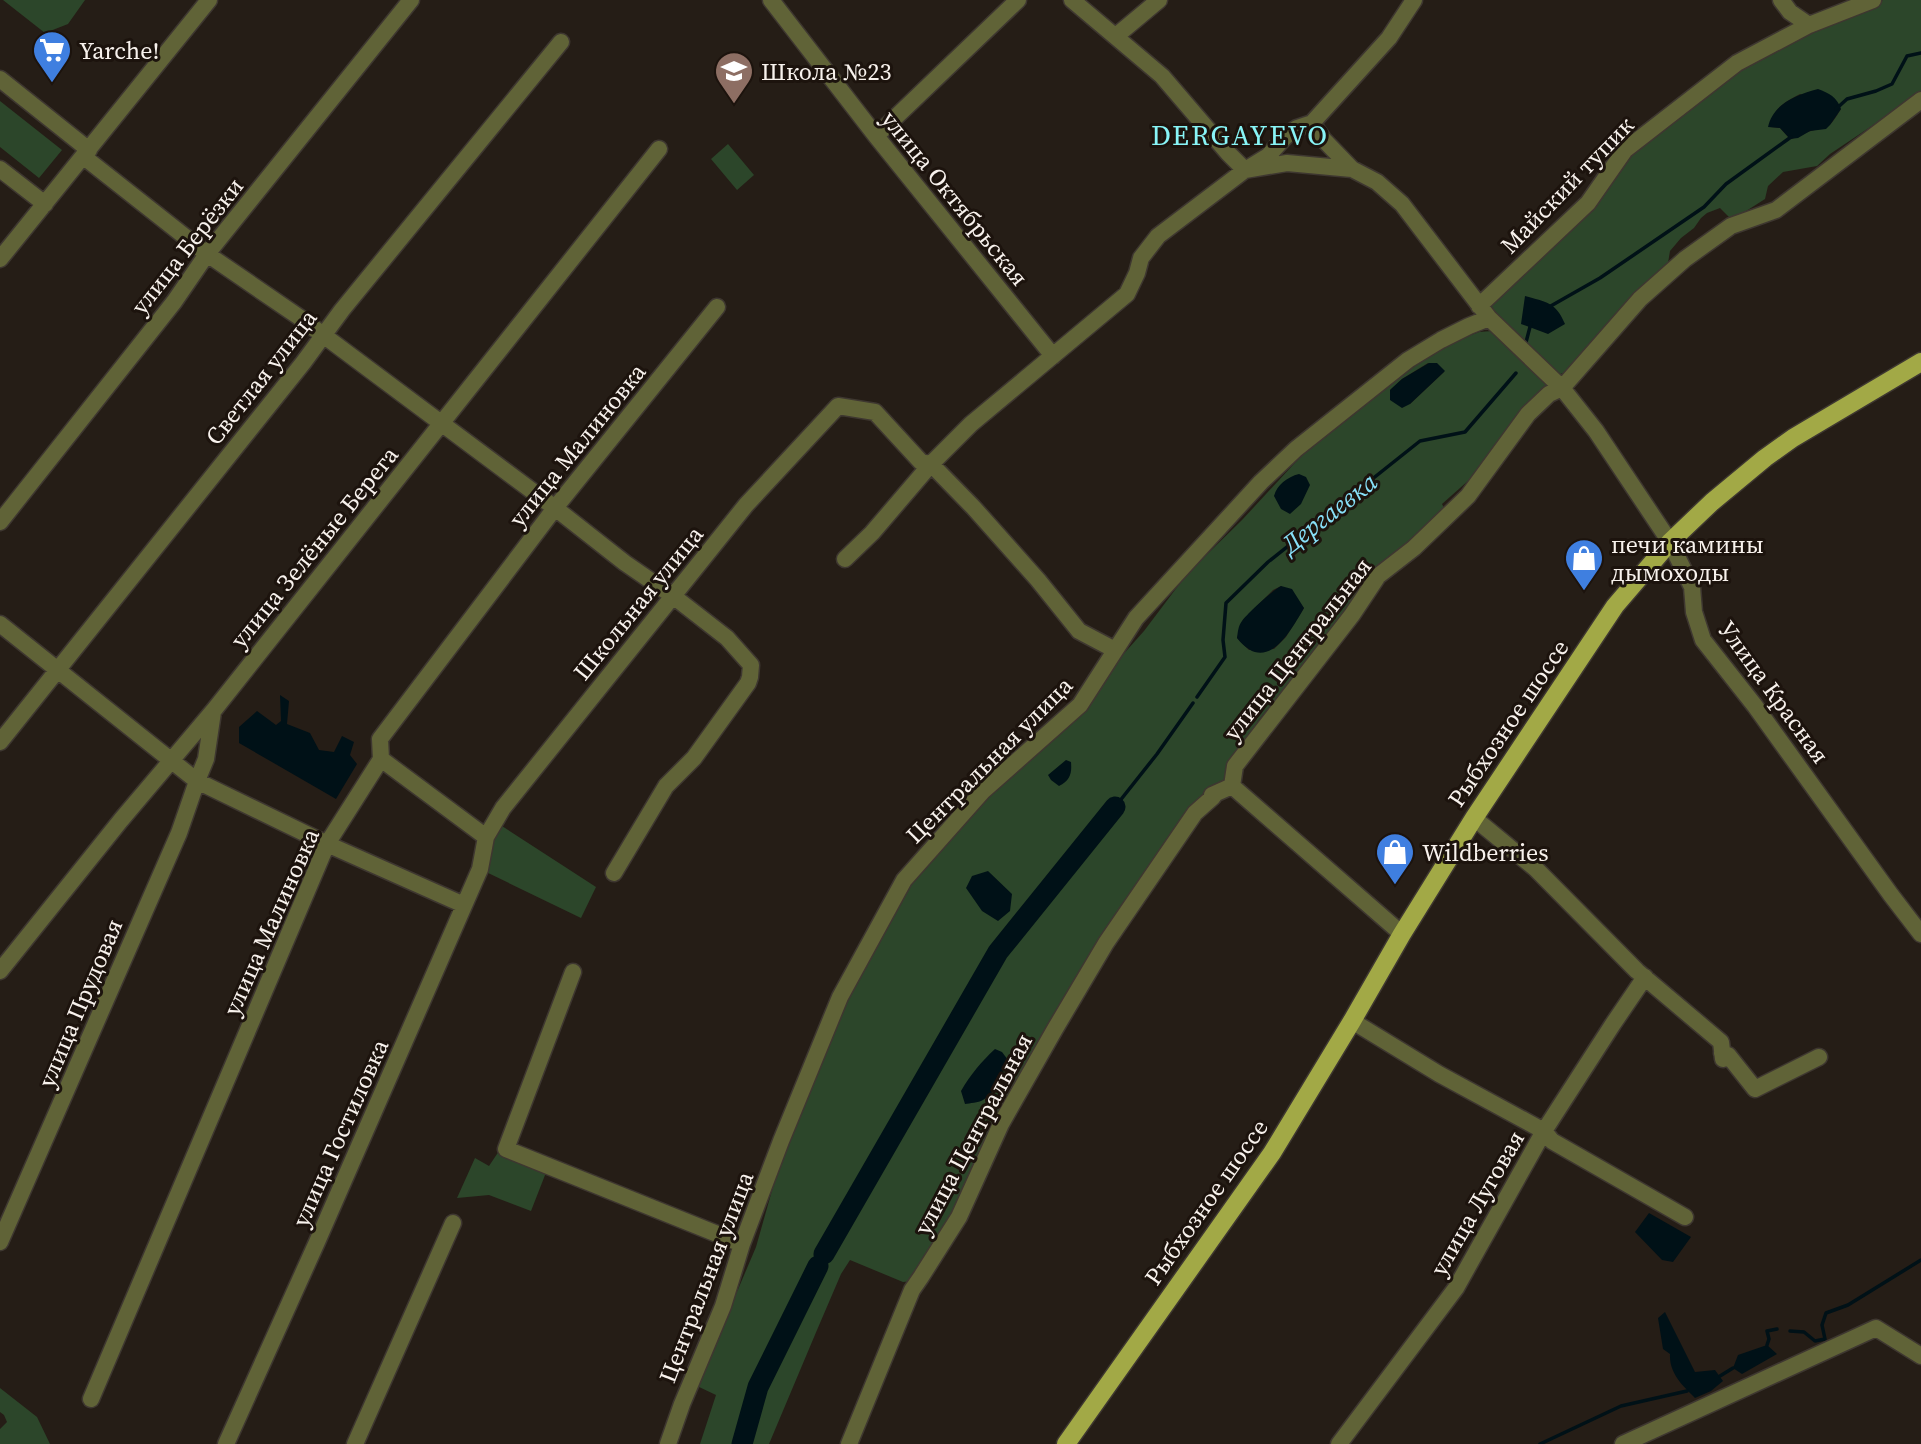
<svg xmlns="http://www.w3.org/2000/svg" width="1921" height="1444" viewBox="0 0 1921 1444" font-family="'Source Serif 4',serif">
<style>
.green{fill:#2c462a;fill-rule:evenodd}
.water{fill:#001117}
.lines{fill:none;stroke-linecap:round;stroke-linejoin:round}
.stream{stroke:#001117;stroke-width:3.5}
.river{stroke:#001117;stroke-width:21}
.minor-casing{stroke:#3e3730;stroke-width:19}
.major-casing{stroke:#3e3730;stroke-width:21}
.minor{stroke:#606337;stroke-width:16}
.major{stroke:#a2a946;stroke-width:18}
.labels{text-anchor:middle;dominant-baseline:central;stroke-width:6;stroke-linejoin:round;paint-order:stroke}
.poi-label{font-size:24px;fill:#f8f2ed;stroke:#1c130d;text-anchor:start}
.street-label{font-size:24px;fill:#f8f2ed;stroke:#1c130d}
.water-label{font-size:26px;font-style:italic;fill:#87dff7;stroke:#1c130d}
.quarter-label{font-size:28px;letter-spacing:2px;fill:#88f4f6;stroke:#1c130d}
</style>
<rect width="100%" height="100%" fill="#251d16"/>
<path class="green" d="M3 0H85L68 24 45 33Z
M1883 0H1921V93L1830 154 1817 166 1783 172 1768 186 1765 199 1732 220 1720 208 1707 213 1701 218 1694 228 1681 238 1670 251 1668 263 1660 278 1567 372 1560 374 1508 329 1491 306 1628 152 1742 67 1845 16ZM1800 94 1841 109C1829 128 1832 125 1811 131 1803 133 1798 138 1790 139L1780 128 1771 127C1772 108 1784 103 1800 94Z
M0 101 62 150 39 178 0 147Z
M728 144 754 175 737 190 711 159Z
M1492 331 1548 385 1487 464 1442 504 1445 510 1303 665 1258 721 1228 772 1222 786 1203 796 971 1182 913 1281 903 1282 850 1260 841 1274 817 1330 769 1444H700L716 1395 697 1386 756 1247 790 1127 819 1057 868 956 910 878 953 825 1091 702 1119 659 1144 631 1187 574 1242 520 1304 453 1389 383 1415 366 1442 346 1479 332ZM1428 363 1444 372 1410 404 1391 400 1390 390 1402 379ZM1281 586 1304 608 1286 637 1274 649 1249 650 1237 638 1243 620 1273 590Z
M502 826 596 887 581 918 484 871 489 862 491 844Z
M499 1151 547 1170 531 1211 489 1195 457 1198 475 1158 489 1166Z
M0 1388 37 1417 50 1444H0V1429L7 1422 4 1415 0 1412Z"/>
<path class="water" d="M1818 89C1829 93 1837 97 1841 109L1830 125 1826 129 1810 131 1798 138 1790 139 1780 128 1768 127C1773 104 1796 95 1818 89Z
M1525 296C1546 302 1556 302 1565 324L1548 334 1521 324Z
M1429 363H1437L1445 371 1410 404 1402 408 1390 400V390L1402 379Z
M1299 474 1306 477 1310 485 1301 504 1290 514 1281 509 1274 496C1277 485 1287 477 1299 474Z
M1281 586 1292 589 1304 608C1289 634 1266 675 1237 638 1238 632 1238 626 1242 621 1248 613 1273 590 1281 586Z
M280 695 289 701 287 724 310 733 319 750 334 752 342 736 354 742 350 755 357 764 336 799 239 743V727L257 711 276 725 281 721Z
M1066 760 1071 762C1072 774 1070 780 1059 786L1051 780 1048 775Z
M988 871 1012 894 1010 911 998 921 982 911 966 888 972 876Z
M995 1049 1002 1052 1008 1060C1003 1073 996 1093 983 1100 978 1103 970 1103 965 1104L961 1091C971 1074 981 1062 995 1049Z
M1649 1213 1691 1237 1673 1262 1662 1260 1635 1232Z
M1665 1312 1695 1372 1715 1370 1723 1381 1711 1391 1695 1398C1682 1385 1669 1373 1670 1354L1663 1349 1658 1318Z
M1767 1345 1777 1354 1742 1374 1733 1368 1738 1355Z"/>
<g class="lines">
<path class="stream" d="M1836 109 1847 99 1876 91 1892 84 1907 56 1921 53
M1549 307 1600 278 1704 207 1726 184 1791 137
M1525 346 1531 323
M1197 697 1225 657 1223 640 1226 603 1268 562 1420 441 1465 432 1516 373
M1115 807 1157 754 1193 703
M1790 1331 1804 1332 1815 1341 1825 1339 1822 1325 1826 1313 1848 1305 1921 1260
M1767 1345 1769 1339 1767 1331 1777 1329
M1720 1376 1733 1368
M1540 1444 1621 1406 1687 1391"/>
<path class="river" d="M824 1254 998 952 1115 807
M742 1444 758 1387 818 1266"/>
<defs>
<path id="minor" d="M771 0 876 136 1053 356
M1072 0 1162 76 1228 153 1245 170 1287 163 1352 169 1377 182 1402 204 1489 318 1562 388 1596 431 1670 542 1692 587 1694 612 1703 640 1755 706 1891 895 1921 934
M1781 0 1790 12 1809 25
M1116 36 1159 0
M0 79 89 150
M1312 123 1323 139 1352 169
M876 136 1018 0
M84 157 207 254 299 317 555 508 625 563 673 596 727 638 751 665 750 677 748 683 694 758 666 786 614 873
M0 169 45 204
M0 259 209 0
M1479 306 1588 203 1625 150 1737 63 1809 25 1873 0
M0 522 174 302 207 254 411 0
M845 559 872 533 931 464 971 424 1127 294 1137 273 1141 258 1158 236 1245 170 1268 156 1286 136 1297 128 1312 123 1389 38 1414 0
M0 624 197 781 327 844 464 905
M0 742 303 363 342 310 561 42
M381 759 486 837
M1232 786 1402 934
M1474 818 1536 869 1637 971 1721 1042 1723 1059
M0 971 121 820 214 710 659 149
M573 972 506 1149 742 1244
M1352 1021 1439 1074 1544 1131 1552 1141 1685 1217
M1722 1053 1728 1055 1755 1089 1819 1057
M0 1242 179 833 197 781 206 759 213 712
M91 1399 327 844 381 759 380 739 555 508 717 307
M226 1444 317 1242 480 869 486 837 503 808 746 505 838 406 875 412 921 462 931 464 973 507 1038 580 1079 631 1115 650
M355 1444 453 1223
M668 1444 682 1404 723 1306 742 1244 781 1141 840 997 904 880 983 791 1080 705 1136 618 1261 482 1296 449 1408 360 1441 340 1469 326 1489 318
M849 1444 912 1290 921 1277 959 1217 1001 1124 1055 1029 1106 943 1195 813 1213 797 1212 795 1232 786 1235 766 1352 615 1378 576 1414 548 1468 496 1528 414 1549 394 1562 388 1640 299 1685 259 1731 226 1776 210 1921 100
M1339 1444 1456 1288 1544 1131 1613 1024 1645 977
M1623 1444 1876 1328 1921 1356"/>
<path id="major" d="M1066 1444 1272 1153 1352 1021 1402 934 1474 818 1615 606 1670 542 1712 502 1765 458 1793 438 1921 362"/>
</defs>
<use href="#minor" class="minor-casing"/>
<use href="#major" class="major-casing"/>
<use href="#minor" class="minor"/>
<use href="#major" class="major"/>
</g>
<defs>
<symbol id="supermarket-pin" viewBox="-11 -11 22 30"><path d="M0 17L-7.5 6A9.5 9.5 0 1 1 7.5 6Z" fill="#3f7fe0" stroke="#1c130d"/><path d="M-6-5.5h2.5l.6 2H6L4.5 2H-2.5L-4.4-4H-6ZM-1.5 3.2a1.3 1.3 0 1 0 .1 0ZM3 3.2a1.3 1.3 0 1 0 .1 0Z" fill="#fff"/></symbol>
<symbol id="school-pin" viewBox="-11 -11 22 30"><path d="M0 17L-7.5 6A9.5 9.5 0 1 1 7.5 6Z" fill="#8d6e63" stroke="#1c130d"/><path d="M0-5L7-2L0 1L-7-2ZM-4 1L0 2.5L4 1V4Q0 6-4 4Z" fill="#fff"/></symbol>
<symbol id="shop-pin" viewBox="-11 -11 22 30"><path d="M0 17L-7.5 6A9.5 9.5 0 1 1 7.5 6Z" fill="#3f7fe0" stroke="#1c130d"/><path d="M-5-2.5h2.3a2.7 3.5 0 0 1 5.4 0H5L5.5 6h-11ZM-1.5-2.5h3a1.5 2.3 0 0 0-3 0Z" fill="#fff"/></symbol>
</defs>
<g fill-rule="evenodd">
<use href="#supermarket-pin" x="30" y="28" width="44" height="60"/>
<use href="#school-pin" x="712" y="49" width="44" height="60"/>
<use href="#shop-pin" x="1562" y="536" width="44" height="60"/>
<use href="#shop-pin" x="1373" y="830" width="44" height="60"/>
</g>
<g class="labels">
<g class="poi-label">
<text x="79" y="50">Yarche!</text>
<text x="761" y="71">Школа №23</text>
<text x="1611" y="544">печи камины<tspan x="1611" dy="28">дымоходы</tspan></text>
<text x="1422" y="852">Wildberries</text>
</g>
<g class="street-label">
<text transform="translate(1567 185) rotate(-46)">Майский тупик</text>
<text transform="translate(955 198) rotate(51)">улица Октябрьская</text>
<text transform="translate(187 246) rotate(-52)">улица Берёзки</text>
<text transform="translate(261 377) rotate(-52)">Светлая улица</text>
<text transform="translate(577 445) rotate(-51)">улица Малиновка</text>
<text transform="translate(314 547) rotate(-51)">улица Зелёные Берега</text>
<text transform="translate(638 603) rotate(-51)">Школьная улица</text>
<text transform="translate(1297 649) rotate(-52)">улица Центральная</text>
<text transform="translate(1774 692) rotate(54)">Улица Красная</text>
<text transform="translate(1508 723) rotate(-56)">Рыбхозное шоссе</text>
<text transform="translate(989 760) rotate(-45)">Центральная улица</text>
<text transform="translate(271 922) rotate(-66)">улица Малиновка</text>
<text transform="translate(80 1003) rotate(-67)">улица Прудовая</text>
<text transform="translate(340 1133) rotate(-66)">улица Гостиловка</text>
<text transform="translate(973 1134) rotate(-62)">улица Центральная</text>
<text transform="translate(1206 1202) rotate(-55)">Рыбхозное шоссе</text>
<text transform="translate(1477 1203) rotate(-60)">улица Луговая</text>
<text transform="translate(706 1277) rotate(-69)">Центральная улица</text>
</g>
<g class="water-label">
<text transform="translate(1329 513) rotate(-38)">Дергаевка</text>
</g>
<g class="quarter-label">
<text x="1240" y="135">DERGAYEVO</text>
</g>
</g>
</svg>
